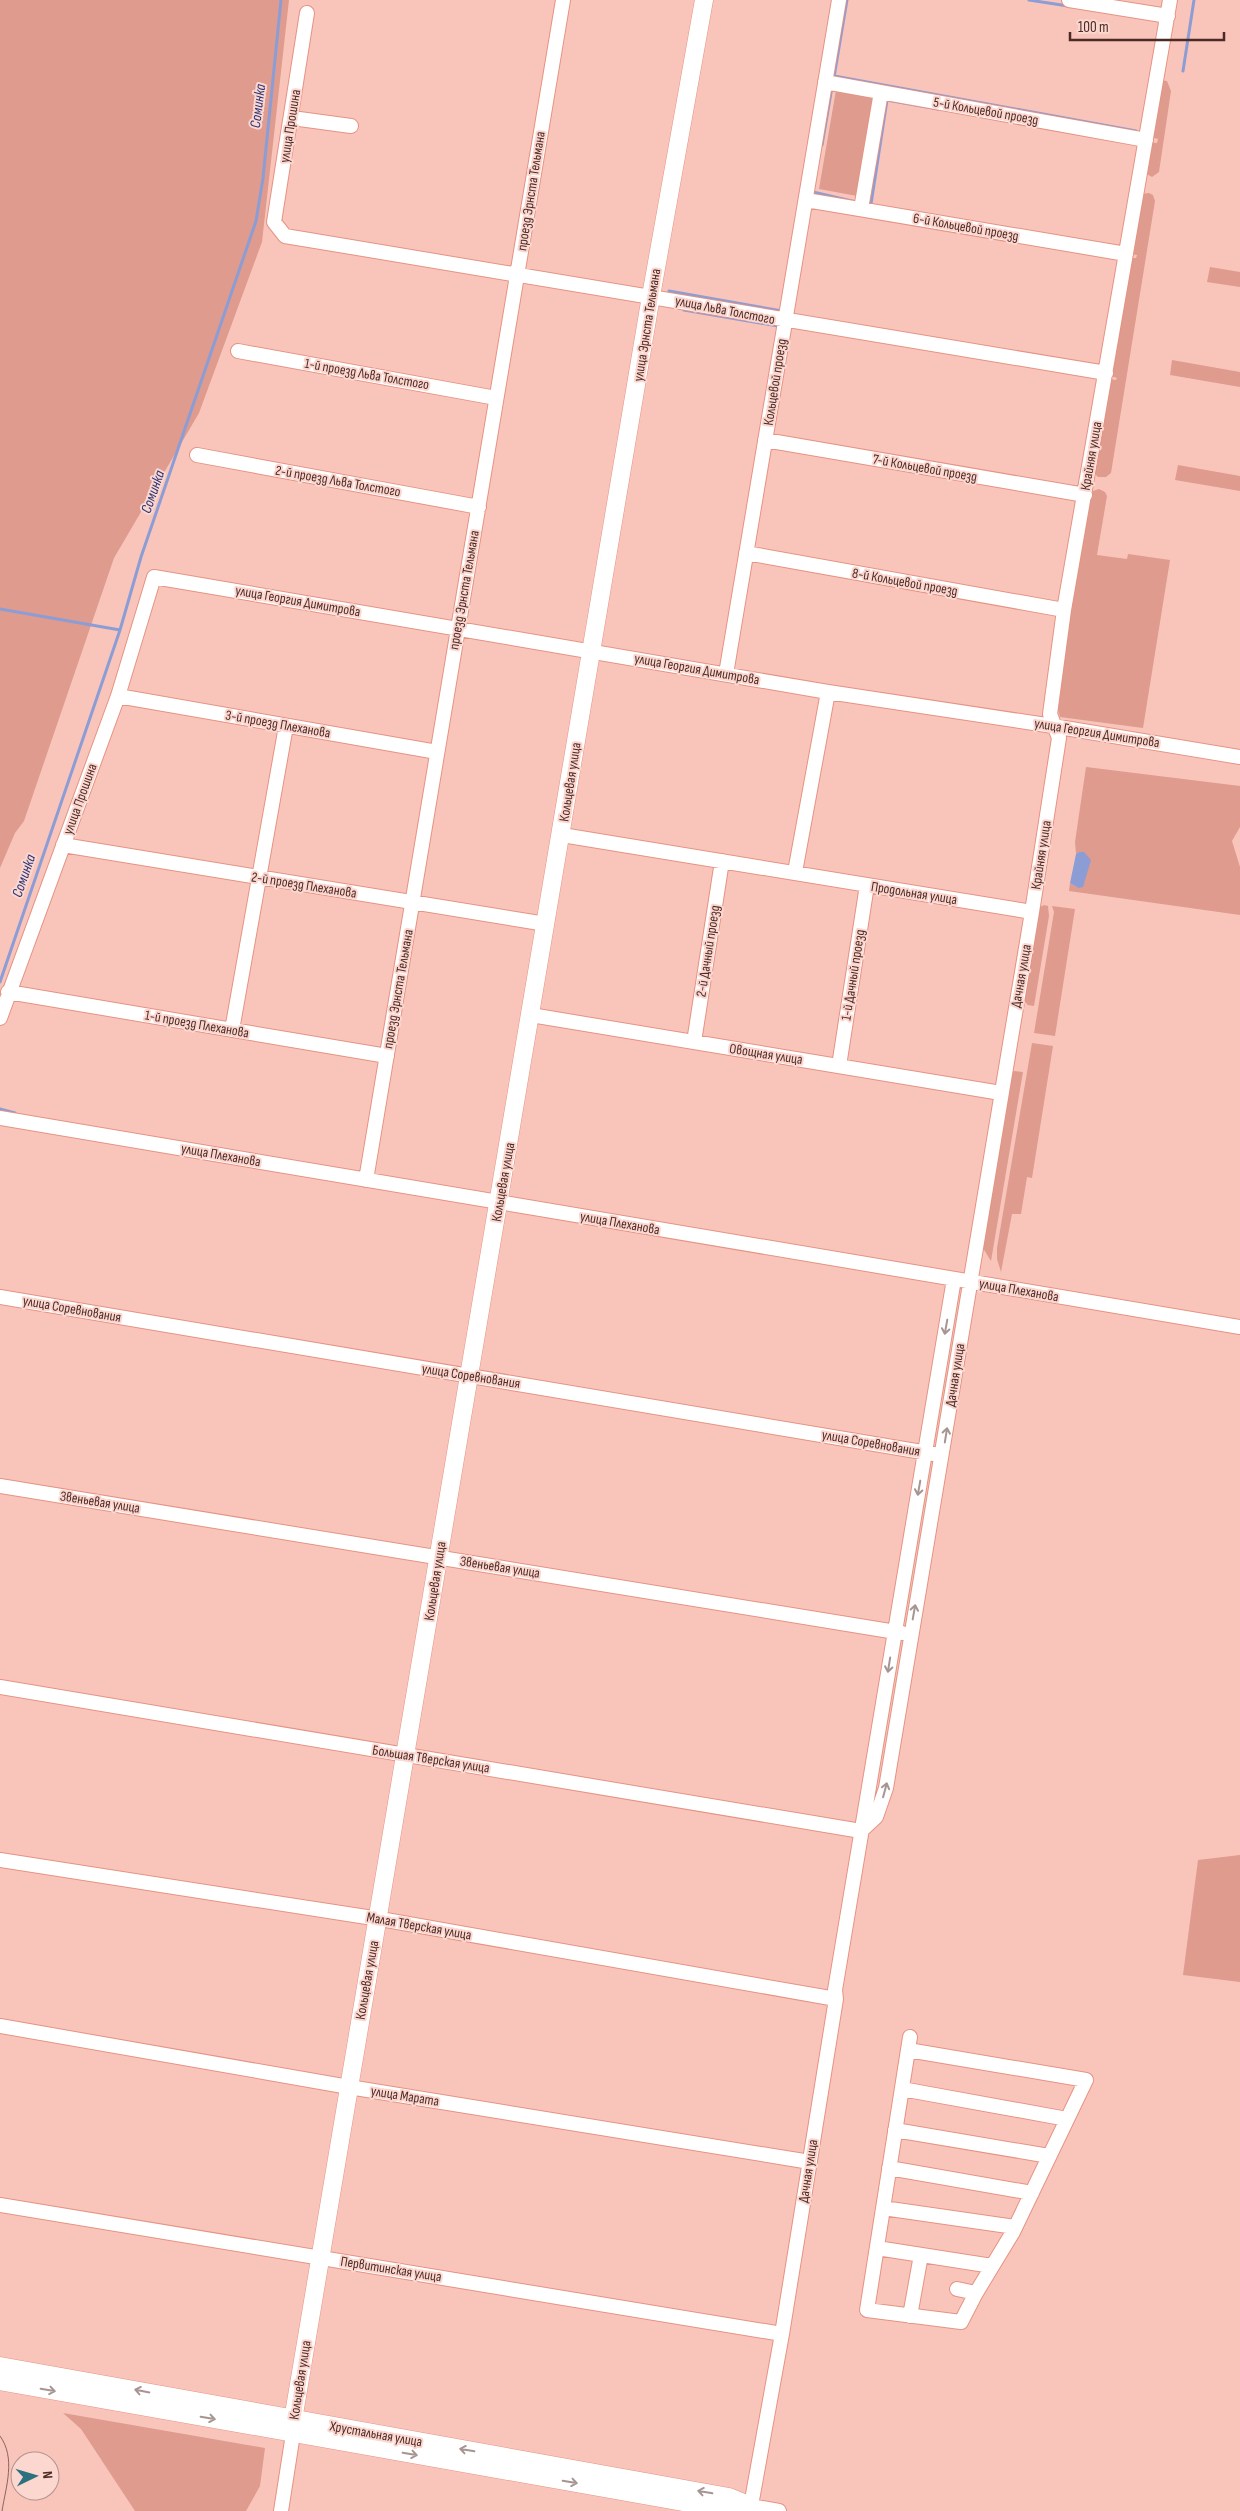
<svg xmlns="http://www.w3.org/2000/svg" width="1240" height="2511" viewBox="0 0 1240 2511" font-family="'Sofia Sans Condensed',sans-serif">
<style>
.green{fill:#de9b8e}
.water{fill:#8c9dd5}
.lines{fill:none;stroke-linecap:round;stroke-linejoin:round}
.stream{stroke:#8c9dd5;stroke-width:3}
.minor-casing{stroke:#e59383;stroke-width:16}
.major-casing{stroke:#e59383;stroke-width:19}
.minor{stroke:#fff;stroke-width:14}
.major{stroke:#fff;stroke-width:18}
.tram{stroke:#8c645c;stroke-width:1}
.oneway{stroke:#a69592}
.labels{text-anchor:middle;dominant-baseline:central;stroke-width:4;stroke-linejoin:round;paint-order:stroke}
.street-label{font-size:14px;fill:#4d2b25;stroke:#fbd7d0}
.water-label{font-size:15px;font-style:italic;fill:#283477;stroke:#fbd7d0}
</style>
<rect width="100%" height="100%" fill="#f9c5bb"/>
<path class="green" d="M0 0H289L262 242 199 413 114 558 24 821 15 833 0 868Z
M1160 80 1167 81 1171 91 1159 172 1152 177 1145 173 1149 142 1157 143 1158 139 1150 137Z
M836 90 874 97 857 196 819 189Z
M1149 193 1153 195 1155 201 1111 473 1106 477H1098L1094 473 1110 379 1116 380 1117 378 1111 376 1130 258H1136L1137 255 1131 254 1142 194Z
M1210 267 1240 272V287L1207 282Z
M1172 360 1240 372V387L1170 375Z
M1178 465 1240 476V491L1175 480Z
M1099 489 1105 492 1107 496 1097 555 1127 559 1128 554 1170 560 1143 728 1060 717 1056 703 1090 492Z
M1086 767 1240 786V827L1232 841 1240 867V915L1069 891 1070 883 1078 888 1079 852 1076 854 1075 842Z
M1044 905 1048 906 1049 916 1034 1006 1028 1005 1022 999 1038 908Z
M1052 906 1075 909 1055 1036 1034 1033 1054 912Z
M1032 1043 1053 1046 1032 1178 1027 1177 1021 1214H1012L1001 1272 997 1259V1248Z
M1015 1071 1023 1072 991 1261 981 1245 1011 1072Z
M1240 1855V1982L1183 1975 1198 1860Z
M63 2413 265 2448 260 2486 246 2511H135L81 2429Z"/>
<path class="water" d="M1079 852H1084L1091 860 1083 887 1078 888 1070 883 1076 854Z"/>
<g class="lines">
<path class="stream" d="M1029 0 1068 6
M1183 71 1194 0
M834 76 1136 131
M834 77 847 0
M822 145 832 87
M813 190V192L856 202
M867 204H871L887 100 938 109
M669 291 782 311
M684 310 778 326
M0 609 120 630
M0 982 120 630 141 557 256 221 263 178 281 0
M0 1109 15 1113"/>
<defs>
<path id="minor" d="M1069 0 1168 16
M307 13 274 222 285 236 1106 373
M825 82 1146 140
M292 118 351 126
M806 200 1126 254
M861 209 881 92
M238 351 496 398
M765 440 1085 495
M197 455 479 507
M746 553 1064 610
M726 674 839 0
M118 696 437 752
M562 835 1032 912
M63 845 546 924
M795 872 828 692
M8 992 387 1056
M531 1015 1001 1093
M0 1018 118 696 154 577 828 692 1053 726 1240 757
M232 1030 286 726
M694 1042 722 861
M839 1066 867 885
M0 1118 1240 1327
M366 1180 563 0
M0 1297 934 1454
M0 1486 902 1633
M0 1687 861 1831
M861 1831 876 1817 886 1788 1032 912 1059 738 1050 714 1064 610 1170 0
M0 1860 386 1920 836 1999
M0 2026 349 2087 810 2162
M910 2037 867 2310 961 2322 976 2293 957 2289
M908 2050 1086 2080 1013 2232 976 2293
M902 2089 1067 2119
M895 2130 1049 2156
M889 2168 1032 2193
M0 2205 782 2334
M883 2208 1015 2227
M877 2248 992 2266
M910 2316 921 2255
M751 2506 779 2511
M281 2511 293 2434
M750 2511 782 2334 836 1999 835 1990 954 1279"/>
<path id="major" d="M0 2366 729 2497 751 2506
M0 2381 689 2503 727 2509 751 2506
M293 2434V2420L651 296 704 0"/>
</defs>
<use href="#minor" class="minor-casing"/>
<use href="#major" class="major-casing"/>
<use href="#minor" class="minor"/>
<use href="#major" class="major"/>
<path class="tram" d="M0 2436C16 2458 6 2486 2 2511"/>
</g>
<defs><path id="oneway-shaft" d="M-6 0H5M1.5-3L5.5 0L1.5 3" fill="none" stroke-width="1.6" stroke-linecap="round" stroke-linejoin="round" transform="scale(1.25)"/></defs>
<g class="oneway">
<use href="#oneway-shaft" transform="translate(946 1327) rotate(100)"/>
<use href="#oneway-shaft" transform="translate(946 1435) rotate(-81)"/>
<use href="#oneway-shaft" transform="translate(919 1488) rotate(100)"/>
<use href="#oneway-shaft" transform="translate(914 1612) rotate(-80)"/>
<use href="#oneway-shaft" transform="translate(889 1665) rotate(99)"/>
<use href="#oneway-shaft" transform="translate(885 1790) rotate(-75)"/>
<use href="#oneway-shaft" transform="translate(48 2390) rotate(10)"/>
<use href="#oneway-shaft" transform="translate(142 2391) rotate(-169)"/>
<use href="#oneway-shaft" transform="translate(208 2418) rotate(10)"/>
<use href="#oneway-shaft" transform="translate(467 2450) rotate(-170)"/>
<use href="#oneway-shaft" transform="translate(410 2454) rotate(10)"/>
<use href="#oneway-shaft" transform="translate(570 2482) rotate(10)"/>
<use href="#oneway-shaft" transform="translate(705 2492) rotate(-170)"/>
</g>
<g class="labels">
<g class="street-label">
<text transform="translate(986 111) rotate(10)">5-й Кольцевой проезд</text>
<text transform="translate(290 126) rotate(-81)">улица Прошина</text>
<text transform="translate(531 191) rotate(-81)">проезд Эрнста Тельмана</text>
<text transform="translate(966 227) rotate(10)">6-й Кольцевой проезд</text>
<text transform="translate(725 310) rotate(11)">улица Льва Толстого</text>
<text transform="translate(647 325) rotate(-81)">улица Эрнста Тельмана</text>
<text transform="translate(367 374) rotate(10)">1-й проезд Льва Толстого</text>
<text transform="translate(775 382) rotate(-81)">Кольцевой проезд</text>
<text transform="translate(1091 456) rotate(-80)">Крайняя улица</text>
<text transform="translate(925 468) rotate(10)">7-й Кольцевой проезд</text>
<text transform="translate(338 481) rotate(10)">2-й проезд Льва Толстого</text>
<text transform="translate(905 582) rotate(10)">8-й Кольцевой проезд</text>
<text transform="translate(464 590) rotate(-80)">проезд Эрнста Тельмана</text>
<text transform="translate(298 601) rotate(10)">улица Георгия Димитрова</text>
<text transform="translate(697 669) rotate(10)">улица Георгия Димитрова</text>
<text transform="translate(278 724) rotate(10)">3-й проезд Плеханова</text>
<text transform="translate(1097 733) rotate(9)">улица Георгия Димитрова</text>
<text transform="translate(570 782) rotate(-81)">Кольцевая улица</text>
<text transform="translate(80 799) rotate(-70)">улица Прошина</text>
<text transform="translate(1041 855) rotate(-81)">Крайняя улица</text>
<text transform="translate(304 885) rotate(9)">2-й проезд Плеханова</text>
<text transform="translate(914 893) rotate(9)">Продольная улица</text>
<text transform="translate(708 951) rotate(-81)">2-й Дачный проезд</text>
<text transform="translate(853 975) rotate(-81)">1-й Дачный проезд</text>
<text transform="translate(1021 976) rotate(-80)">Дачная улица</text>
<text transform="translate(398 989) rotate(-80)">проезд Эрнста Тельмана</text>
<text transform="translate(197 1024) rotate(10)">1-й проезд Плеханова</text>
<text transform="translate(766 1054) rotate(9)">Овощная улица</text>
<text transform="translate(221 1155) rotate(10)">улица Плеханова</text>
<text transform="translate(503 1182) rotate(-80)">Кольцевая улица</text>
<text transform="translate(620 1223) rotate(10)">улица Плеханова</text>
<text transform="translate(1019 1290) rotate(10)">улица Плеханова</text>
<text transform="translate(72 1309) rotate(10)">улица Соревнования</text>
<text transform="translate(955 1375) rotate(-81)">Дачная улица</text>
<text transform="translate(471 1376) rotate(9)">улица Соревнования</text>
<text transform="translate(871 1443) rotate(10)">улица Соревнования</text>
<text transform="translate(100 1502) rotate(9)">Звеньевая улица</text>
<text transform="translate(500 1567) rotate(9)">Звеньевая улица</text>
<text transform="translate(435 1581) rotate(-81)">Кольцевая улица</text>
<text transform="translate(431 1759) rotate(9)">Большая Тверская улица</text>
<text transform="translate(419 1926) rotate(10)">Малая Тверская улица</text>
<text transform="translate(367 1980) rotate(-80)">Кольцевая улица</text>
<text transform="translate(405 2096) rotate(9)">улица Марата</text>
<text transform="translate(808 2171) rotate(-81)">Дачная улица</text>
<text transform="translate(391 2269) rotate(9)">Первитинская улица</text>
<text transform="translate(300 2380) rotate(-81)">Кольцевая улица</text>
<text transform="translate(376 2434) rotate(10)">Хрустальная улица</text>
</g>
<g class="water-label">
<text transform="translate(258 106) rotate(-83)">Соминка</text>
<text transform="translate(153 492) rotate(-71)">Соминка</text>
<text transform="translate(24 876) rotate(-71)">Соминка</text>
</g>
</g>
<g transform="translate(35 2476) rotate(85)"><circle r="24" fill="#fbd7d0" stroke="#b5928c"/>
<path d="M0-4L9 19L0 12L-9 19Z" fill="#2b727e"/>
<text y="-8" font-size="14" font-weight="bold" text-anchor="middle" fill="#4d2b25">N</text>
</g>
<path d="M1070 32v8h154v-8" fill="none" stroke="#4d2b25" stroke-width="2.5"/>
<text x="1078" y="32" font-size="15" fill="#4d2b25" stroke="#fbd7d0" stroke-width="4" paint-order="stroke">100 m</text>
</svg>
